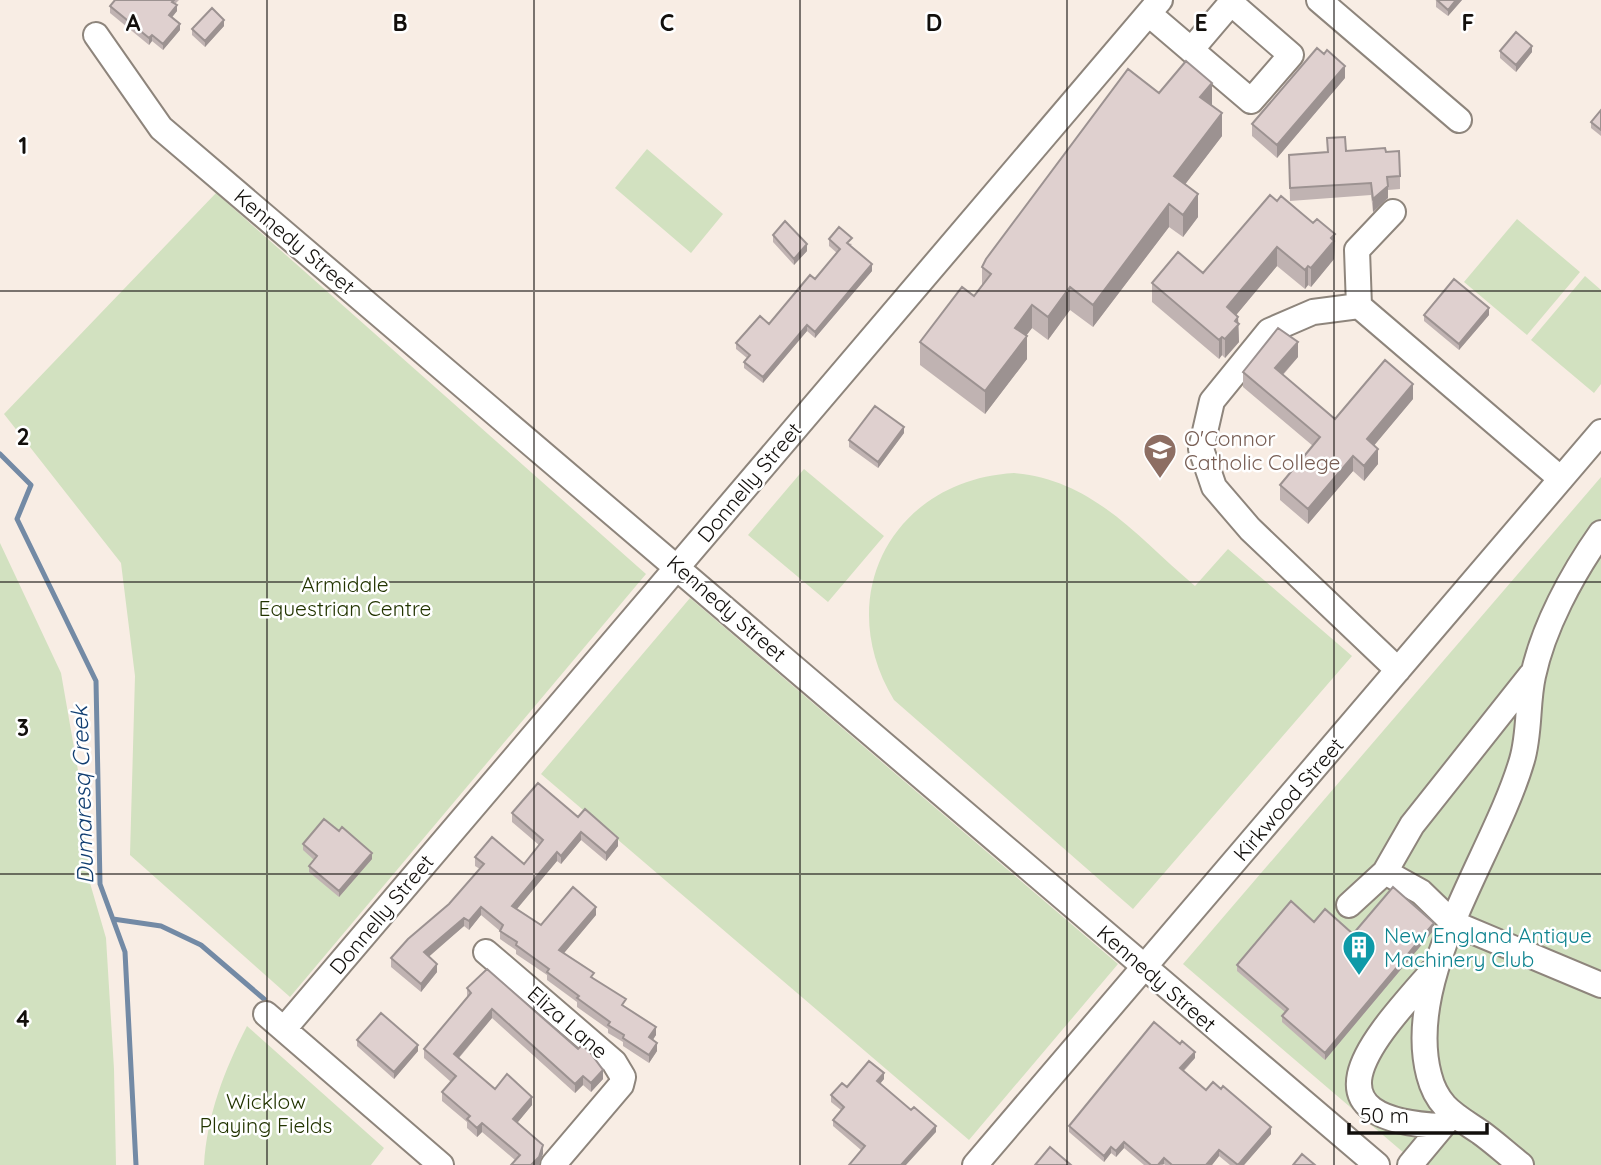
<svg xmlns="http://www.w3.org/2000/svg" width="1601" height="1165" viewBox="0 0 1601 1165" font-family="Quicksand,sans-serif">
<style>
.green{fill:#d2e1c0}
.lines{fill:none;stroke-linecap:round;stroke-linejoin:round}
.stream{stroke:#738aa5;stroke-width:5}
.minor-casing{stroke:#8e857c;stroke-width:28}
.minor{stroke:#fff;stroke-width:24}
.wall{fill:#c0b3b2}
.shaded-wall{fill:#9c9291}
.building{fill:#dfd0cf;stroke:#9c9291;stroke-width:2}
.grid{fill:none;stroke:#120f0c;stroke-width:2;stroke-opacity:0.55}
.labels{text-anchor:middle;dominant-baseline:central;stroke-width:5;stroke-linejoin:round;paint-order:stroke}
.street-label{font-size:21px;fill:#120f0c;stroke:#fff}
.education-label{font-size:21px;fill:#785e54;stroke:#fff;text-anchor:start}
.park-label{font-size:21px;fill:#223400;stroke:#fff}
.culture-label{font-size:21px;fill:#0d838f;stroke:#fff;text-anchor:start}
.water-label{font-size:23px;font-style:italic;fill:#123f72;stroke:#fff}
.grid-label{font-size:23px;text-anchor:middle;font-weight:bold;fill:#120f0c;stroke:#fff;stroke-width:5;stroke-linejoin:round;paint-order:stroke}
</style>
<rect width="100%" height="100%" fill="#f8ede4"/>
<path class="green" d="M647 149 723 214 691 253 615 188Z
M216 193 646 574 290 997 130 855 135 676 121 563 4 414Z
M1517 219 1580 272 1527 335 1464 282Z
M1585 276 1601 290V384L1594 393 1531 340Z
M804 469 884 536 828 602 748 535Z
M1014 473C1094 480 1137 537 1195 586L1228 549 1352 656 1133 909 894 700C831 596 893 480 1014 473Z
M1601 477V1165H1418L1183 964Z
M0 543 61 673 80 782 90 883 106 938 114 1069 116 1165H0Z
M690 598 1118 964 969 1140 541 774Z
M247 1026 384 1148 371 1165H204C207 1115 224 1071 247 1026Z"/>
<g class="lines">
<path class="stream" d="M0 454 31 485 17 519 96 681 100 884 125 952 136 1165
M113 919 161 926 201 945 264 999"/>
<defs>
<path id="minor" d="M1319 0 1459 120
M1149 14 1251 101 1291 55 1231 3 1191 50
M96 35 161 128 1377 1165
M1359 306 1357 250 1393 212
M1398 670 1250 529 1214 487 1201 449 1212 401 1269 331 1313 312 1359 306 1561 479
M1531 675 1412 825 1385 872 1421 892 1453 923 1601 985
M1349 905 1385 872
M486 952 614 1062 623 1077 621 1085 553 1165
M1435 968C1383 1029 1290 1119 1442 1126
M266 1014 441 1165
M284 1029 1160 0
M975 1165 1601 432
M1410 1165 1449 1118
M1521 1165C1507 1154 1494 1142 1480 1132 1455 1115 1437 1107 1429 1075 1403 976 1495 853 1522 760 1530 733 1527 703 1533 676 1543 628 1572 574 1601 533"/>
</defs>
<use href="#minor" class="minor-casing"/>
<use href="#minor" class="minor"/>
</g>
<path class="wall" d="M115 0H179L175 4 177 11 172 17 180 30 163 50 152 41 149 45 110 13V6Z
M1462 0 1448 16 1436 7V1Z
M224 26 205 47 192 35V29Z
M1500 51 1532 52 1516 72 1500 58Z
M1345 78 1277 158 1252 136V124Z
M1159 93 1212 106 1222 136 1185 184 1198 217 1183 237 1169 227 1093 327 1070 310 1048 340 1032 328 1026 336 1027 359 985 414 920 365V342L974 296 982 285V267Z
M1601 110V136L1591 128V122Z
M1327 138 1346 151 1386 152 1400 176V189L1388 190V198L1373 212 1371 195 1290 201 1289 155 1327 152Z
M1277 201 1313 223 1335 234 1334 259 1311 287 1308 285 1305 289 1277 266 1236 315 1238 317 1239 342 1225 358 1222 355 1219 359 1152 302V283L1203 273Z
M773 235 807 251 794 265 773 242Z
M829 239 852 244 850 246 872 271 815 338 807 331 763 383 744 368V362L747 358 736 349V343L769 324 815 279 837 253 829 246Z
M1424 315H1489L1459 350 1424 321Z
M1298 357 1283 375 1335 419 1413 399 1374 445 1378 464 1364 481 1353 471 1308 524 1280 500V485L1313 446 1243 387V372Z
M904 433 878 468 849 447V440Z
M512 813 578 817 618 846 606 861 581 840 561 864 557 861 516 909 541 925 596 915 564 953 594 979 656 1035 652 1040 657 1051 649 1063 623 1046V1042L608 1033V1029L577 1007V1002L547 980V975L516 954V950L500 939V931L481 915 469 930 464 926 428 956 437 972 421 992 391 967V958L449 904 480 869 475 866V857L524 864 539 845 512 822Z
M339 831 372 859 339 897 309 872V866L314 860 303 850V844Z
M1314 922 1353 934 1434 930 1325 1060 1282 1022V1016L1285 1012 1237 971V965Z
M467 988 603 1079 591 1092 583 1085 575 1093 492 1018 459 1058 495 1089 532 1105 517 1123 543 1154 515 1160 482 1132 477 1137 467 1128V1122L442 1101V1092L451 1082 424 1058V1049L467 998Z
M357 1040 418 1051 394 1079 357 1046Z
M1195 1058 1184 1071 1206 1090 1271 1134 1244 1165H1230L1219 1156 1212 1165H1165L1164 1164 1163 1165H1144L1124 1148 1116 1157 1111 1153 1104 1162 1069 1132V1126Z
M884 1079 880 1084 936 1132 861 1150 833 1126V1120L841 1110 831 1102V1095L847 1087Z"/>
<path class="shaded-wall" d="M1456 0H1462L1448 16V10Z
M177 5V11L169 21V15Z
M224 20V26L205 47V41Z
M180 24V30L163 50V44Z
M152 35V41L149 45V38Z
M1532 46V52L1516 72V65Z
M1345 66V78L1277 158V145Z
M1212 83V106L1200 97Z
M1222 113V136L1174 199V176Z
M1388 186V198L1373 212V199Z
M1198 194V217L1183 237V215Z
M1169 204V227L1093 327V305Z
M1335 234 1334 259 1311 287V268Z
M807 244V251L794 265V259Z
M1277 247V266L1227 326V307Z
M872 264V271L815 338V332Z
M1308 266V285L1305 289V270Z
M1070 287V310L1048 340V317Z
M1032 305V328L1015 350V328Z
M1489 308V315L1459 350V344Z
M1238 317 1239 342 1225 358V339L1235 321Z
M807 325V331L763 383V377Z
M1027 336V359L985 414V391Z
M1222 337V355L1219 359V340Z
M1298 342V357L1275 383V368Z
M1413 384V399L1367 454V439Z
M904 427V433L878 468V462Z
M1378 449V464L1364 481V466Z
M1353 456V471L1308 524V509Z
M581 832V840L561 864V856Z
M618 838V846L606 861V853Z
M557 852V861L512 915V906Z
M372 853V859L339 897V891Z
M481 907V915L469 930V921Z
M596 907V915L559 959V950Z
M464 918V926L424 961V952Z
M1434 923V930L1325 1060V1053Z
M437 964V972L421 992V984Z
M492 1009V1018L454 1063V1054Z
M656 1027V1035L649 1046V1037Z
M657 1043V1051L649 1063V1055Z
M418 1045V1051L394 1079V1072Z
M1195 1052V1058L1180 1074V1068Z
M603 1070V1079L591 1092V1083Z
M884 1073V1079L877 1087V1081Z
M583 1076V1085L575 1093V1084Z
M532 1097V1105L513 1128V1119Z
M482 1123V1132L477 1137V1128Z
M936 1126V1132L906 1165H901Z
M1271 1127V1134L1244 1165H1238Z
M1124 1142V1148L1116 1157V1151Z
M543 1145V1154L539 1165H531Z
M1111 1147V1153L1104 1162V1156Z
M1219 1150V1156L1212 1165H1206Z
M1164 1158V1164L1158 1165Z"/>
<path class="building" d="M115 0H174L172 2 177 5 169 15 180 24 163 44 152 35 149 38 110 6Z
M1437 0H1456L1448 10Z
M212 8 224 20 205 41 192 29Z
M1516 32 1532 46 1516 65 1500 51Z
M1317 48 1324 54 1327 50 1345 66 1277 145 1252 124Z
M1186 61 1212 83 1200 97 1222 113 1174 176 1198 194 1183 215 1169 204 1093 305 1070 287 1048 317 1032 305 1015 328 1027 336 985 391 920 342 962 287 974 296 991 274 982 267 986 259 1128 69 1159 93Z
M1601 110V130L1591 122Z
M1345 137 1346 151 1385 148 1386 152 1399 151 1400 176 1387 177 1388 186 1373 199 1371 183 1290 188 1289 155 1328 152 1327 138Z
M1270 195 1277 201 1281 196 1313 223 1317 219 1335 234 1331 238 1334 241 1311 268 1308 266 1305 270 1277 247 1227 307 1238 317 1235 321 1239 324 1225 339 1222 337 1219 340 1152 283 1178 252 1203 273Z
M785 221 807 244 794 259 773 235Z
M839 227 852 238 847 243 872 264 815 332 807 325 763 377 744 362 750 355 736 343 760 316 769 324 810 275 815 279 840 249 829 239Z
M1454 279 1489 308 1459 344 1424 315Z
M1278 328 1298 342 1275 368 1335 419 1385 360 1413 384 1367 439 1378 449 1364 466 1353 456 1308 509 1280 485 1320 437 1243 372Z
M875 406 904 427 878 462 849 440Z
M538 783 578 817 585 809 618 838 606 853 581 832 561 856 557 852 512 906 541 925 573 887 596 907 559 950 594 973 591 977 626 999 622 1005 656 1027 649 1037 657 1043 649 1055 623 1038 624 1035 608 1025 610 1022 577 998 579 996 547 972 549 969 516 945 517 942 500 931 503 925 481 907 469 921 464 918 424 952 437 964 421 984 391 958 408 939 449 904 484 864 475 857 492 837 524 864 543 840 512 813Z
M324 819 339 831 342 827 372 853 339 891 309 866 317 856 303 844Z
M1393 887 1434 923 1325 1053 1282 1016 1288 1009 1237 965 1291 901 1314 922 1325 909 1353 934Z
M487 969 578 1049 582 1045 589 1051 603 1070 591 1083 583 1076 575 1084 492 1009 454 1054 495 1089 507 1074 532 1097 513 1119 543 1145 539 1157 531 1165H511L520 1155 482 1123 477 1128 467 1119 470 1116 442 1092 456 1076 424 1049 471 993 467 988Z
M381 1013 418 1045 394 1072 357 1040Z
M1154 1022 1180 1044 1182 1041 1195 1052 1180 1068 1206 1090 1213 1082 1221 1089 1223 1086 1271 1127 1238 1165 1219 1150 1206 1165H1172L1164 1158 1158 1165H1151L1124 1142 1116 1151 1111 1147 1104 1156 1069 1126Z
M869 1061 884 1073 877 1081 911 1110 914 1107 936 1126 901 1165H849L865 1146 833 1120 844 1107 831 1095 842 1083 847 1087Z
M1050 1147 1071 1165H1035Z
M1302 1154 1315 1165H1293Z"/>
<path class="grid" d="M267 0V1165M534 0V1165M800 0V1165M1067 0V1165M1334 0V1165M0 291H1601M0 582H1601M0 874H1601"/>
<defs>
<symbol id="school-pin" viewBox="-11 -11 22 30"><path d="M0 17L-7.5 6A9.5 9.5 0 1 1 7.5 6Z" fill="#8d6e63" stroke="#fff"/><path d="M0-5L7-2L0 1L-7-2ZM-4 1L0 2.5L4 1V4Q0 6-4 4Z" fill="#fff"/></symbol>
<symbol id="building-pin" viewBox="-11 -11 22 30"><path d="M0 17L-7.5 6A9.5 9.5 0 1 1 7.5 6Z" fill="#0f9aa8" stroke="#fff"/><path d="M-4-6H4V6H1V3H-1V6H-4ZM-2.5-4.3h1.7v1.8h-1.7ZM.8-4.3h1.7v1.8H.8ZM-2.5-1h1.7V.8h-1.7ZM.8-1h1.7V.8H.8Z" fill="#fff"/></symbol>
</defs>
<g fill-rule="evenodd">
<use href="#school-pin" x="1141" y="431" width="38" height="52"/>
<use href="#building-pin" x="1340" y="928" width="38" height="52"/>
</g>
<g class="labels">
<g class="street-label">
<text transform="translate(295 241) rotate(40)">Kennedy Street</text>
<text transform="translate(749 482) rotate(-50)">Donnelly Street</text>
<text transform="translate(727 608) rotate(41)">Kennedy Street</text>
<text transform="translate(1288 799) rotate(-49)">Kirkwood Street</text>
<text transform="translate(381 914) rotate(-50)">Donnelly Street</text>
<text transform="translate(1157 978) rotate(41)">Kennedy Street</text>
<text transform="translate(568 1022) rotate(41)">Eliza Lane</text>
</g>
<g class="education-label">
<text x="1184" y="438">O'Connor<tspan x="1184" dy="24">Catholic College</tspan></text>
</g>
<g class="park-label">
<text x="345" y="584">Armidale<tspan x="345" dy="24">Equestrian Centre</tspan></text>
<text x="266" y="1101">Wicklow<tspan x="266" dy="24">Playing Fields</tspan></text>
</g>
<g class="culture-label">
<text x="1384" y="935">New England Antique<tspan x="1384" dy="24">Machinery Club</tspan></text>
</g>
<g class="water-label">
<text transform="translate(82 795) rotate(-92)">Dumaresq Creek</text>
</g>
</g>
<g class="grid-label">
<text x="133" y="31">A</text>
<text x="400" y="31">B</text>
<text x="667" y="31">C</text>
<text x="934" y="31">D</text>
<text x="1201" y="31">E</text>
<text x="1468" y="31">F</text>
<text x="23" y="154">1</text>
<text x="23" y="445">2</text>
<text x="23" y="736">3</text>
<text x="23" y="1027">4</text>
</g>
<path d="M1349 1123v10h138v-10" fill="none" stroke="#120f0c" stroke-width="3.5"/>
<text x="1360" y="1123" font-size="21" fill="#120f0c" stroke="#ffffff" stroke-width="5" paint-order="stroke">50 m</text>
</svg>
